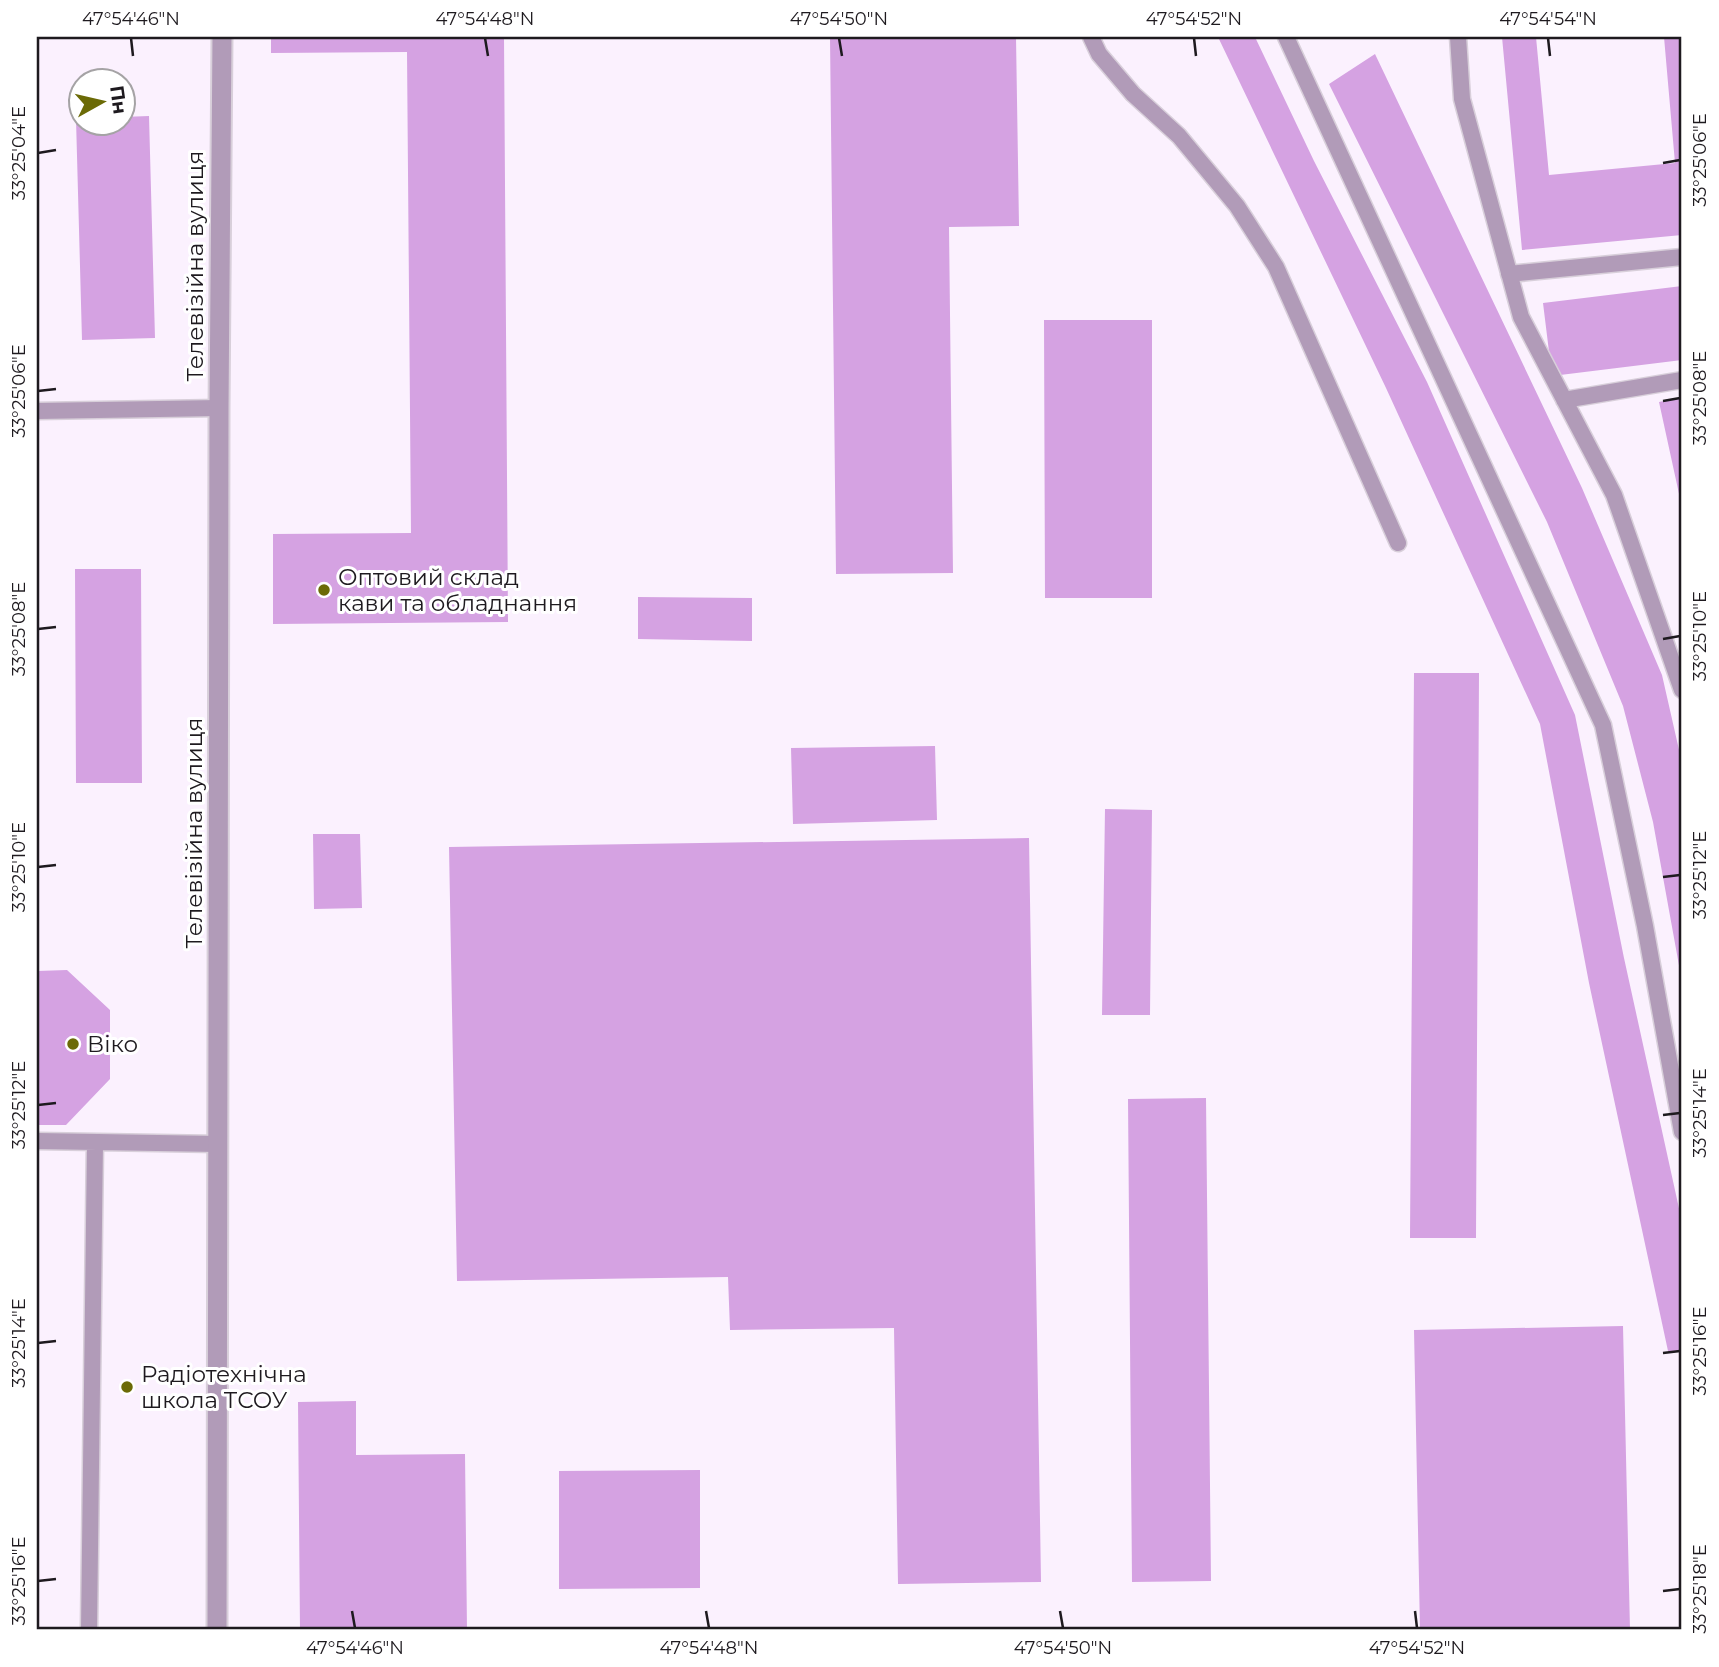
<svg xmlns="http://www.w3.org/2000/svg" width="1719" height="1667" viewBox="0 0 1719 1667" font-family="Montserrat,sans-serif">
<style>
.building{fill:#d5a2e2}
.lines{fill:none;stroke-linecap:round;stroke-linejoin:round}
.service-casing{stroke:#d8cfda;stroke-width:19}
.tertiary-casing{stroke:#d8cfda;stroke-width:23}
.service{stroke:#b19bb8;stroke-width:16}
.tertiary{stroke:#b19bb8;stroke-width:19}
.ticks{fill:none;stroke:#1e1a1f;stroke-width:2.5}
.poi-dot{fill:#6b6a06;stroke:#fff;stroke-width:2.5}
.labels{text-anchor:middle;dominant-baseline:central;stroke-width:6;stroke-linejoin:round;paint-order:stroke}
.street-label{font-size:23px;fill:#1e1a1f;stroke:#fff}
.poi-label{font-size:23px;fill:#1e1a1f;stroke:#fff;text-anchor:start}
.neatline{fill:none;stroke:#1e1a1f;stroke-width:2.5}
.ticks-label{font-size:18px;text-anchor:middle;fill:#1e1a1f}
</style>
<rect width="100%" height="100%" fill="#fbf1fe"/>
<path class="building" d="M271 37H504L508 622 273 624V534L411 533 407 52 271 53Z
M830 37H1016L1019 226 949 227 953 573 836 574Z
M1218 37H1255L1314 161 1427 382 1575 715 1624 958 1682 1222V1351H1668L1589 983 1540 724 1386 388Z
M1502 37H1536L1549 175 1675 163 1664 37H1682V235L1522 250Z
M1375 54 1582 488 1662 675 1682 763V982L1653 822 1623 706 1547 522 1329 84Z
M149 116 155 338 82 340 76 119H80V122H122V117Z
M1682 286V360L1552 376 1543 303Z
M1044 320H1152V598H1045Z
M1682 397V503H1681L1659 402Z
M75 569H141L142 783H76Z
M638 597 752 598V641L638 639Z
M1414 673H1479L1476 1238H1410Z
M935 746 937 820 793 824 791 748Z
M1105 809 1152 810 1150 1015H1102Z
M313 834H360L362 908 314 909Z
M1029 838 1041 1582 898 1584 894 1328 730 1330 728 1277 457 1281 449 847Z
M67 970 110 1010V1079L66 1125H37V971Z
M1206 1098 1211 1581 1132 1582 1128 1099Z
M1623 1326 1630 1630H1420L1414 1330Z
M356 1401V1455L465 1454 467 1630H300L298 1402Z
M700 1470V1588L559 1589V1471Z"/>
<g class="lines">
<defs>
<path id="service" d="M1091 37 1099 54 1133 94 1179 136 1237 206 1276 267 1398 543
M1286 37 1603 725 1645 926 1682 1132
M1458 37 1462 99 1521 317 1614 495 1682 690
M1509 274 1682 257
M1564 400 1682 380
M37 411 219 408
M37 1141 218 1144
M89 1630 95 1142"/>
<path id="tertiary" d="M217 1630 219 408 222 37"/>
</defs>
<use href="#service" class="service-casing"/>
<use href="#tertiary" class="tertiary-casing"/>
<use href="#service" class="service"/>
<use href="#tertiary" class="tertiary"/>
</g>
<path class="ticks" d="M131 38 133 56M485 38 488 56M839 38 842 56M1194 38 1196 56M1548 38 1550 56M38 153 56 150M1663 163 1680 160M38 391 56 389M1663 401 1680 398M38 629 56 627M1663 639 1680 636M38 867 56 865M1663 877 1680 875M38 1105 56 1103M1663 1115 1680 1113M38 1343 56 1341M1663 1353 1680 1351M38 1581 56 1579M1663 1591 1680 1589M352 1611 355 1628M706 1611 709 1628M1060 1611 1063 1628M1415 1611 1417 1628"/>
<g class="poi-dot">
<circle cx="324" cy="590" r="7"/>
<circle cx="73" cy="1044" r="7"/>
<circle cx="127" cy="1387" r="7"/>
</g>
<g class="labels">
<g class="street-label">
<text transform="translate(195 266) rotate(-90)">Телевізійна вулиця</text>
<text transform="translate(194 833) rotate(-90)">Телевізійна вулиця</text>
</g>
<g class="poi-label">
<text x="338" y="577">Оптовий склад<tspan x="338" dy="26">кави та обладнання</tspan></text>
<text x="87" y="1044">Віко</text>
<text x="141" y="1374">Радіотехнічна<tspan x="141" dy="26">школа ТСОУ</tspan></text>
</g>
</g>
<rect width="1719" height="1667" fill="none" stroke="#ffffff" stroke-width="77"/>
<g transform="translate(102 102) rotate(82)"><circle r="33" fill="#ffffff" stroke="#a5a3a5" stroke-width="2"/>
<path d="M0-5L12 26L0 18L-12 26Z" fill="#6b6a06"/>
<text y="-10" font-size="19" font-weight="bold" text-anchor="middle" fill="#1e1a1f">Пн</text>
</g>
<rect x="38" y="38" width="1642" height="1590" class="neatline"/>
<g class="ticks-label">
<text x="131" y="25">47°54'46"N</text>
<text x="485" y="25">47°54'48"N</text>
<text x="839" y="25">47°54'50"N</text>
<text x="1194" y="25">47°54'52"N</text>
<text x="1548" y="25">47°54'54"N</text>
<text transform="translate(19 153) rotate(-90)" y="6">33°25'04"E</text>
<text transform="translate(1700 160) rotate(-90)" y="6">33°25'06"E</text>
<text transform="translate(19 391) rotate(-90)" y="6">33°25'06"E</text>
<text transform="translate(1700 398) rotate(-90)" y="6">33°25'08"E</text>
<text transform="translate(19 629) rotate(-90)" y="6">33°25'08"E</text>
<text transform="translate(1700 636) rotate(-90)" y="6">33°25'10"E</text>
<text transform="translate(19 867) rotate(-90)" y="6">33°25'10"E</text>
<text transform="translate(1700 875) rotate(-90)" y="6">33°25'12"E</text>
<text transform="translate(19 1105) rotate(-90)" y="6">33°25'12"E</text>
<text transform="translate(1700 1113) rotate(-90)" y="6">33°25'14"E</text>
<text transform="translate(19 1343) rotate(-90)" y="6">33°25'14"E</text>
<text transform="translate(1700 1351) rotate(-90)" y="6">33°25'16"E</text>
<text transform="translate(19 1581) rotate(-90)" y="6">33°25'16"E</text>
<text transform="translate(1700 1589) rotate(-90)" y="6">33°25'18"E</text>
<text x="355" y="1654">47°54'46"N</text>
<text x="709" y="1654">47°54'48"N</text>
<text x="1063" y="1654">47°54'50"N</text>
<text x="1417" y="1654">47°54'52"N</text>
</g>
</svg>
